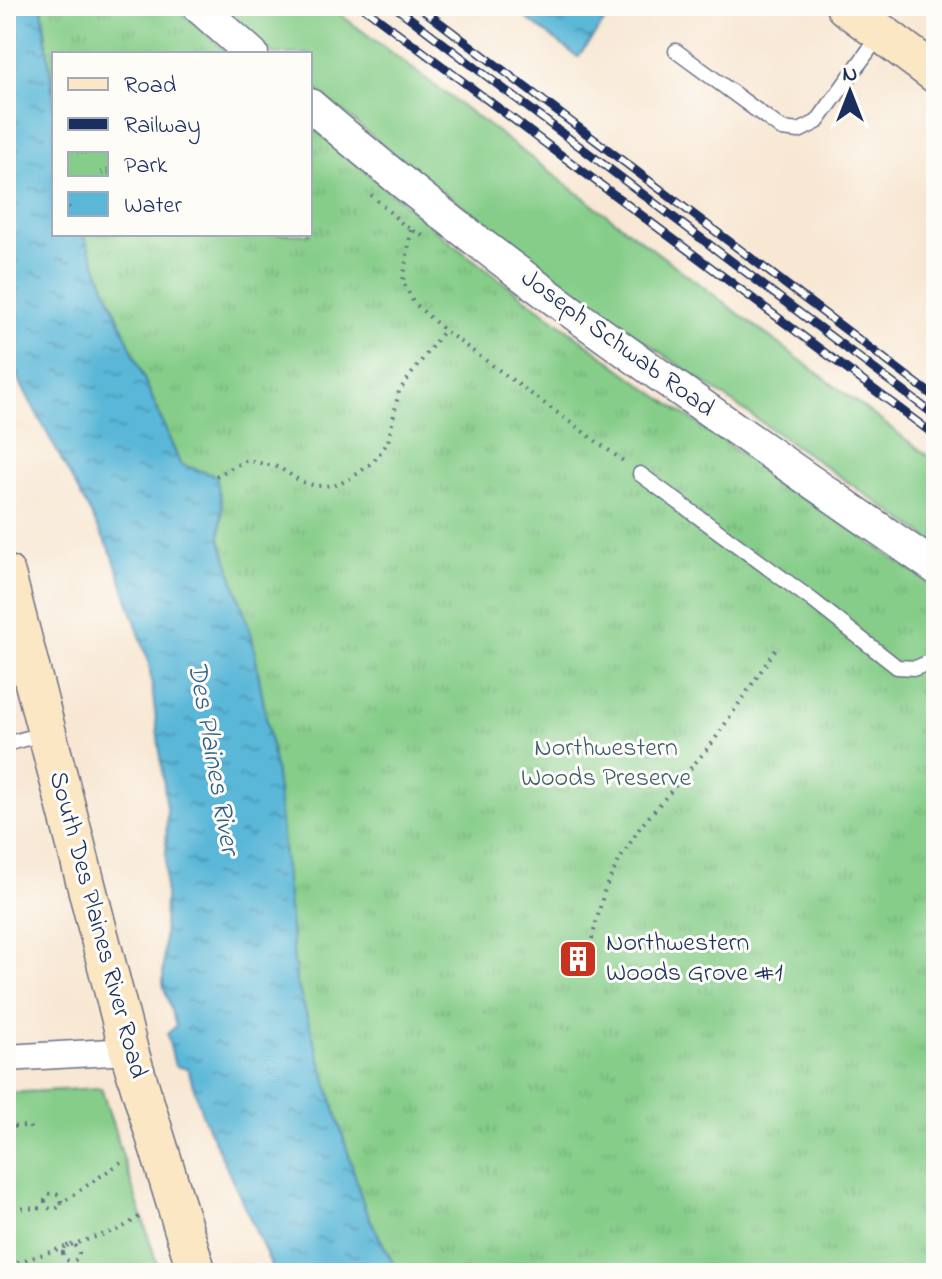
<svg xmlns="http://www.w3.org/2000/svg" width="942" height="1279" viewBox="0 0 942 1279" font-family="'Indie Flower',sans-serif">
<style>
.grass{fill:#86cd89;stroke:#507e74;stroke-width:2}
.park{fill:url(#park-tufts);stroke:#507e74;stroke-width:2}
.water{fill:url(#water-ripples);stroke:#3a739b;stroke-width:2}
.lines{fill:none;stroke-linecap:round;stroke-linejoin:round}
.service-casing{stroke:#686f87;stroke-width:17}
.minor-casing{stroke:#686f87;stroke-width:29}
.tertiary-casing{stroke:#686f87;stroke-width:35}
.secondary-casing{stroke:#686f87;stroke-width:41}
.path{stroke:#686f87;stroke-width:4;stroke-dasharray:2 6;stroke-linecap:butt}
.service{stroke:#fff;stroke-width:14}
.minor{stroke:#fff;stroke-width:26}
.tertiary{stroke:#fff;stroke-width:32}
.secondary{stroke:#fbe7c3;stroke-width:38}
.rail-casing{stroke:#1b2f5e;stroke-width:9}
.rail{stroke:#fdfcf7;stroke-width:6;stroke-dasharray:18;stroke-linecap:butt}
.labels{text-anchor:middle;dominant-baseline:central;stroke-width:6;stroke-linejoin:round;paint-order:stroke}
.street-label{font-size:26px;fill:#1b2f5e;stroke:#fdfcf7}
.park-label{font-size:26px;fill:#3b5e6b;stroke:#fdfcf7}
.poi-label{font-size:26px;fill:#1b2f5e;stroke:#fdfcf7;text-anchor:start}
.water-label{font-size:28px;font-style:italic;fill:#315f89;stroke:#fdfcf7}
</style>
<defs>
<pattern id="park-tufts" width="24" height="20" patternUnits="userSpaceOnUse" patternTransform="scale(2)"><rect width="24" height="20" fill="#86cd89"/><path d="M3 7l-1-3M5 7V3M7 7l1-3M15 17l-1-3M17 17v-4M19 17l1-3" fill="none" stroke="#73b079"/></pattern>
<pattern id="water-ripples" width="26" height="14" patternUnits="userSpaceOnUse" patternTransform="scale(2)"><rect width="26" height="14" fill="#5ab7d8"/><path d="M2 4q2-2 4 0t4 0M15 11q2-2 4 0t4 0" fill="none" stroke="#4a95b2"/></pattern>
</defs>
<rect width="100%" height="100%" fill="#fdfcf7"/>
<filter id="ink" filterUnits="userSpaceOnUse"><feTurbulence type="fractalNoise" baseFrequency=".0125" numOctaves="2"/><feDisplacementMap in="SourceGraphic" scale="16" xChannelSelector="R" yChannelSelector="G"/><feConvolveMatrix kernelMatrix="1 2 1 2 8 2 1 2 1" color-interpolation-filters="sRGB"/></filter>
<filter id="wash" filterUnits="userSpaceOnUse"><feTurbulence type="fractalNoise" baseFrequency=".006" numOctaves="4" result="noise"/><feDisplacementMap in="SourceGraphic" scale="32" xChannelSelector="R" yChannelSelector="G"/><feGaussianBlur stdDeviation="1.8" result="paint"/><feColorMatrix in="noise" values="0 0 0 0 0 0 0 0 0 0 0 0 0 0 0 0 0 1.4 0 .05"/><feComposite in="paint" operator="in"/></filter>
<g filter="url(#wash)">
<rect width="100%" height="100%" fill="#f8e7d3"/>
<path class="grass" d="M221 6H329L936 462V543L628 330 448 195 431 185 310 85V54H273Z
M101 1088 160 1273H12L6 1258V1093Z"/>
<path class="park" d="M42 6H175L229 54H54V101Z
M310 125 455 246 645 387 936 588V1273H398L365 1209 296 980 276 775 252 637 220 538 222 506 180 464 83 234H310Z"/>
<path class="water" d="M6 6 42 8 54 101V234H83L180 464 216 476 222 506 220 538 252 637 276 775 296 980 365 1209 398 1273H275L202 1114 188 1069 175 1066 167 1034 176 1026 163 984 167 810 149 663 113 556 6 356Z
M510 6H616L578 57Z"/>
</g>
<g filter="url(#ink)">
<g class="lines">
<defs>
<path id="service" d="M676 51 782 129 799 131 817 122 879 36
M640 474 812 600 897 667 916 668 936 659
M6 744 46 733"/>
<path id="minor" d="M6 1058 129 1051"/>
<path id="tertiary" d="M198 6 252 54
M310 105C506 275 723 420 936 568"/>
<path id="secondary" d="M845 6 936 74
M6 574 129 1051 197 1273"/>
</defs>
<use href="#service" class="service-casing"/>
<use href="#minor" class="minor-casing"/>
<use href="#tertiary" class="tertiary-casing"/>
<use href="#secondary" class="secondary-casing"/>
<path class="path" d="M161 6 171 15
M371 195 405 226 427 238
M411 230 403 281 413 302 444 330 626 463
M216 476 246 460 278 467 302 482 316 486 337 485 353 477 374 461 388 442 399 391 444 330
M592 939 605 888 620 859 641 826 713 742 775 650
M6 1127 29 1126 31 1130
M45 1201a8 8 0 1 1 16 0a8 8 0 1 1-16 0Z
M60 1204 124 1160
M6 1209 46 1208
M63 1253a8 8 0 1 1 16 0a8 8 0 1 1-16 0Z
M10 1265 120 1229 141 1216"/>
<use href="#service" class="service"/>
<use href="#minor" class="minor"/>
<use href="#tertiary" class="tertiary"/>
<use href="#secondary" class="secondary"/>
<defs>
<path id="rail" d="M362 6 936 436
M394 6 936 416
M418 6 936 398"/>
</defs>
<use href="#rail" class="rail-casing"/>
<use href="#rail" class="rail"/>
</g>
</g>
<defs>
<symbol id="building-square" viewBox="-11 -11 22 22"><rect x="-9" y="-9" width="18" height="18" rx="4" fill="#c8321e" stroke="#fdfcf7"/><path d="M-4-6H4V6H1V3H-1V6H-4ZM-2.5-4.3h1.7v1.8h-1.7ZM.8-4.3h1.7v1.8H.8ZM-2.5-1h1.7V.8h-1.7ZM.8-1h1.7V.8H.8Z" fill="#fff"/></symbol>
</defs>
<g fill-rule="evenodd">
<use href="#building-square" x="556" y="937" width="44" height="44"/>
</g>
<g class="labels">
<g class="street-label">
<text transform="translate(617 344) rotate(36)">Joseph Schwab Road</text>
<text transform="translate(97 925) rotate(75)">South Des Plaines River Road</text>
</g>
<g class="park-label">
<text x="606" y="749">Northwestern<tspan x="606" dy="30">Woods Preserve</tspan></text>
</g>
<g class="poi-label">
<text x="606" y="944">Northwestern<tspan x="606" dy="30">Woods Grove #1</tspan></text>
</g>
<g class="water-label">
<text transform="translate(212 758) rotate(80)">Des Plaines River</text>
</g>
</g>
<rect width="942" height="1279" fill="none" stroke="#fdfcf7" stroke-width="32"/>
<rect x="52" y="52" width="260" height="184" fill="#fdfcf7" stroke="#a3aaba" stroke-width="2"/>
<rect x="68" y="78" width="40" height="12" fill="#fbe7c3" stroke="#a3aaba" stroke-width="2"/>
<text x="124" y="92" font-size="24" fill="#1b2f5e">Road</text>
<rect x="68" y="118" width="40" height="12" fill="#1b2f5e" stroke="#a3aaba" stroke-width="2"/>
<text x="124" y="132" font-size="24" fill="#1b2f5e">Railway</text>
<rect x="68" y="152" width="40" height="24" fill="url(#park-tufts)" stroke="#a3aaba" stroke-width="2"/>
<text x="124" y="172" font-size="24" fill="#1b2f5e">Park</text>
<rect x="68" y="192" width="40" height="24" fill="url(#water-ripples)" stroke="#a3aaba" stroke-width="2"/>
<text x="124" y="212" font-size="24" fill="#1b2f5e">Water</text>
<g transform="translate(850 92)" stroke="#fdfcf7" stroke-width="6" paint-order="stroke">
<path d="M0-6L14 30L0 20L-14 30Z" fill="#1b2f5e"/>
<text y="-12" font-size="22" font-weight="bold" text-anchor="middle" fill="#1b2f5e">N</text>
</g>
</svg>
